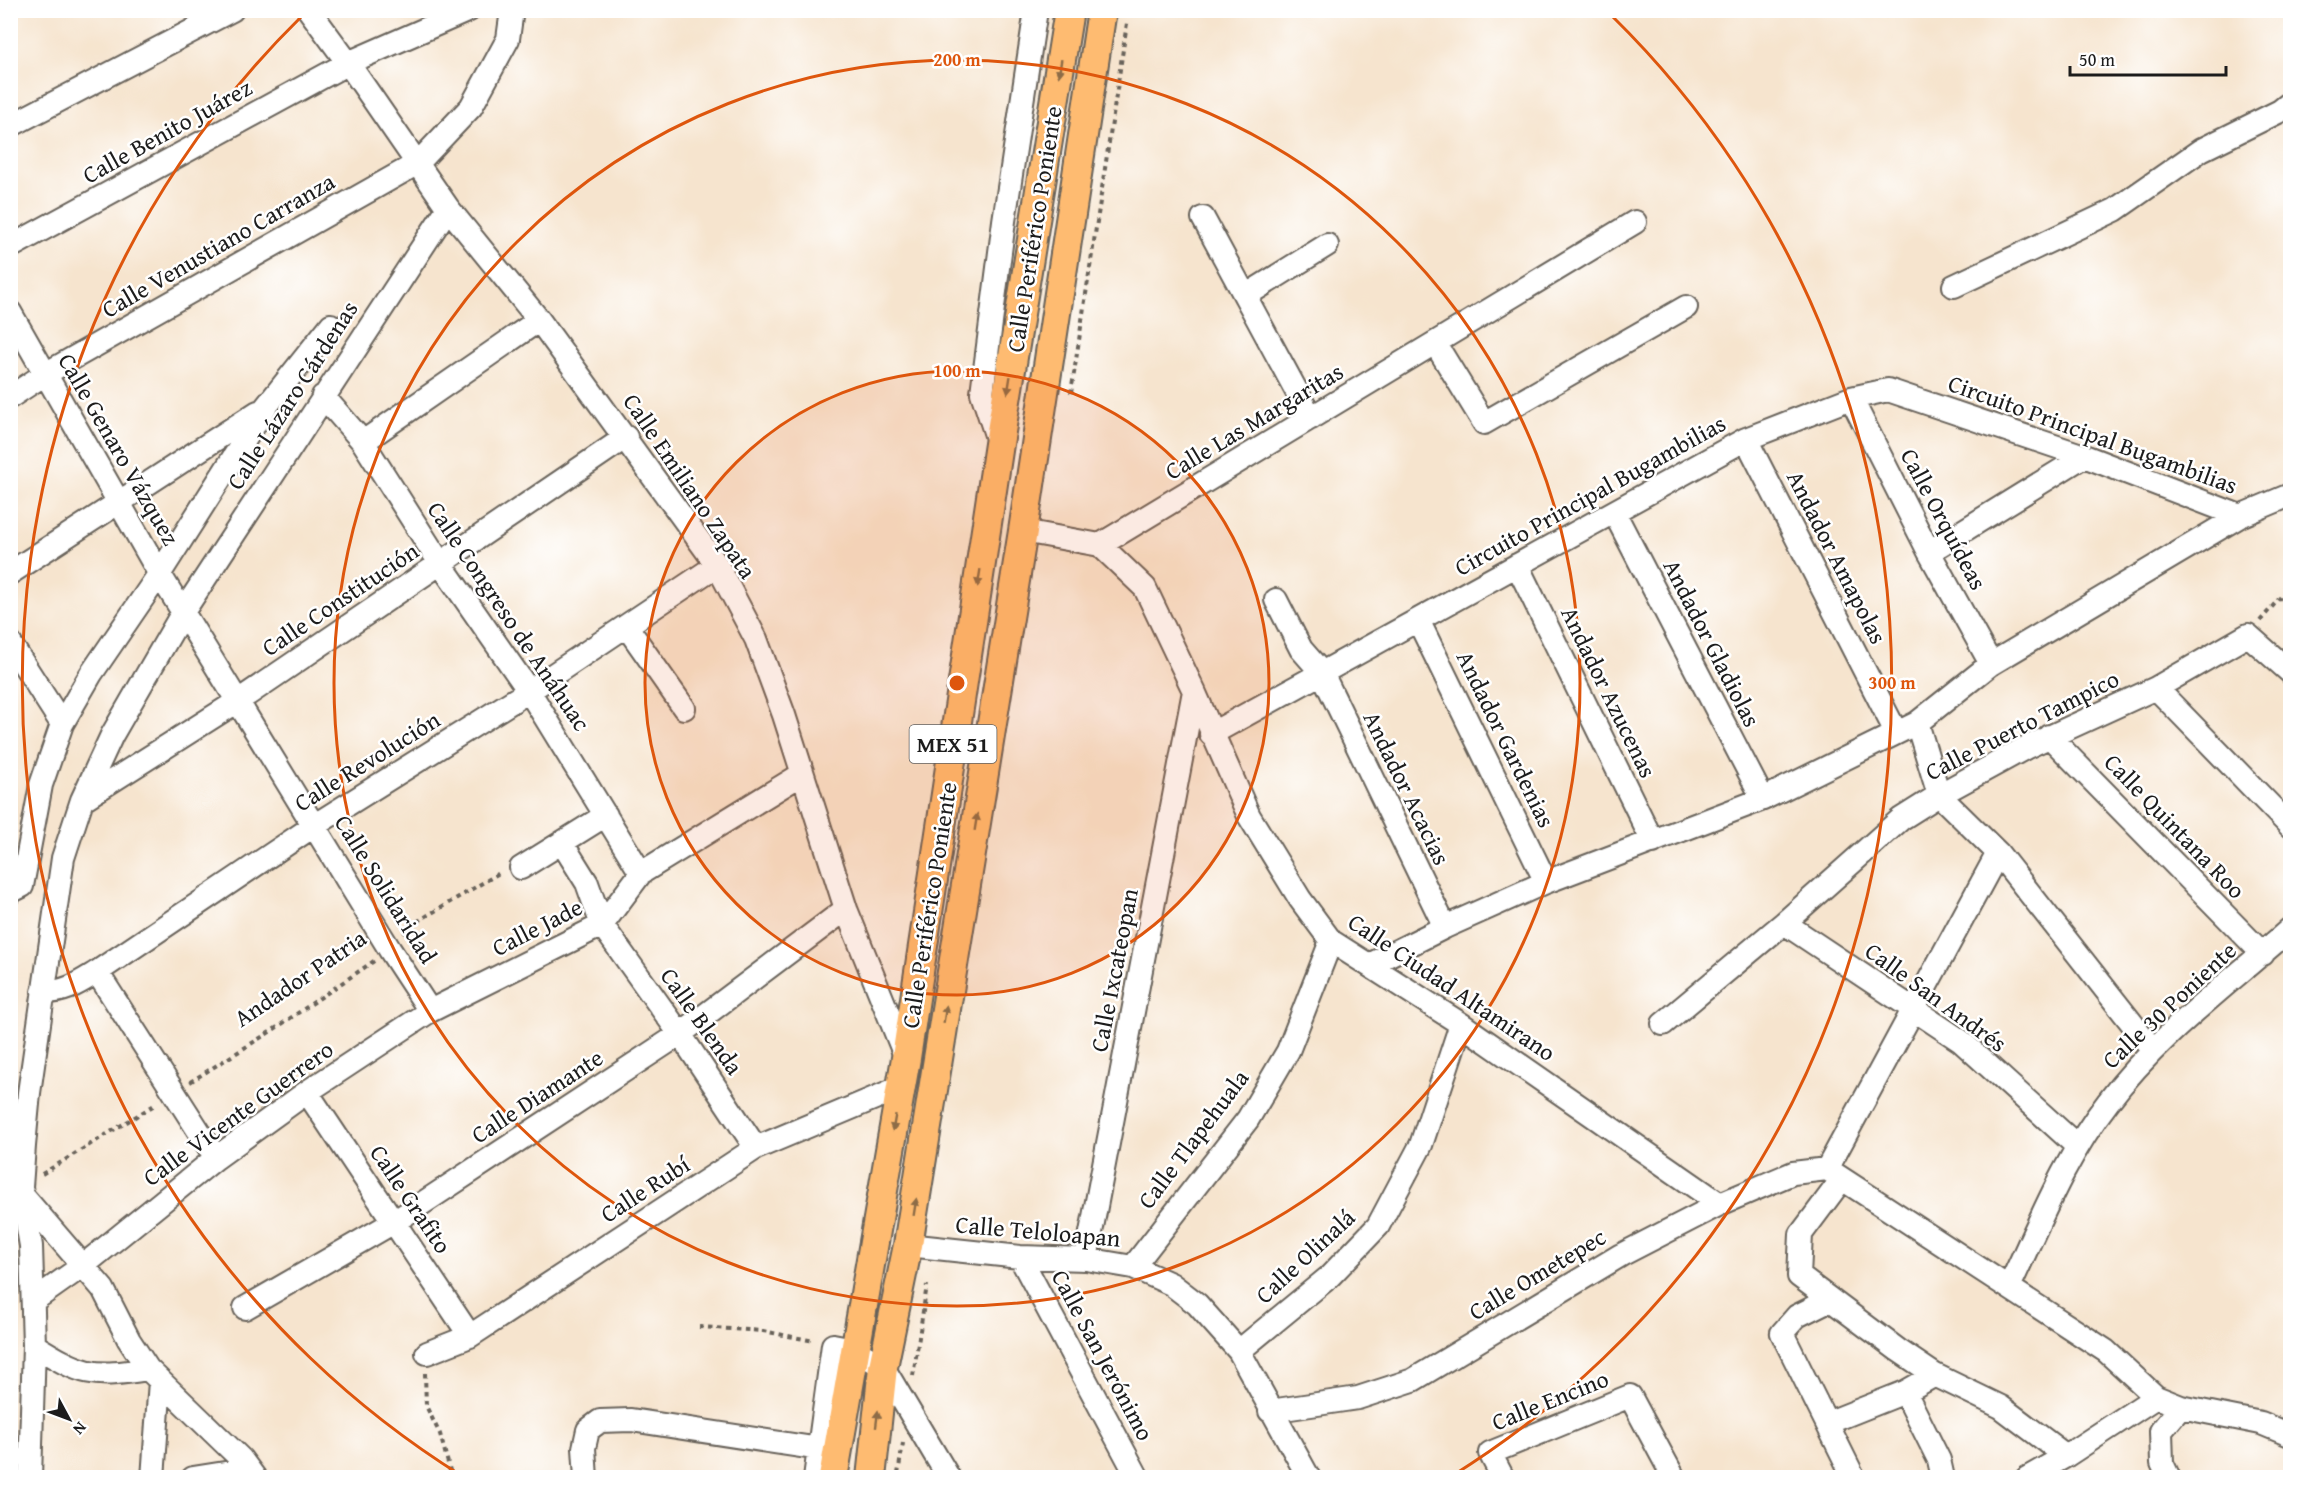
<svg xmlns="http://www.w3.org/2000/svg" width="2301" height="1488" viewBox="0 0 2301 1488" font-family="'Gentium Book Plus',serif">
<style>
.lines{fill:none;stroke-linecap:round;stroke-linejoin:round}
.minor-casing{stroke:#68625a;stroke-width:26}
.major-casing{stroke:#68625a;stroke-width:32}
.path{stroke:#68625a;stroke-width:4;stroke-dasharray:4.5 4.5;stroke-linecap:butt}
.minor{stroke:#fff;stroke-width:22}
.major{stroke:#febb71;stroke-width:28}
.oneway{fill:#8d6c46}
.ring{fill:none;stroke:#de560d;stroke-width:3}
.labels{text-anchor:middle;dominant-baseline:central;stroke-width:5;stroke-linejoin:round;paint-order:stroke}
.shield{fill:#fff;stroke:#606060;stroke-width:1.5}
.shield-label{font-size:22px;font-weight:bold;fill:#1c1c1c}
.street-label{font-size:24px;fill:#1c1c1c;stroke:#fff}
.centre{fill:#de560d;stroke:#fff;stroke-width:3}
.ring-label{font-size:18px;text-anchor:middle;font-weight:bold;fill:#de560d;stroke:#fff;stroke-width:5;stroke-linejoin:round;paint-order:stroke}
</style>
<rect width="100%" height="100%" fill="#fff"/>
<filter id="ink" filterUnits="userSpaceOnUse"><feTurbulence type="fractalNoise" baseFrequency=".0167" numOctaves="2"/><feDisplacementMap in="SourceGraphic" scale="12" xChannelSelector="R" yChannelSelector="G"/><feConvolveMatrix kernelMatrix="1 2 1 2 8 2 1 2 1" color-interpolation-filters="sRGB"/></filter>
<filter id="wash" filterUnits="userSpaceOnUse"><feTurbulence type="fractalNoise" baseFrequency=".008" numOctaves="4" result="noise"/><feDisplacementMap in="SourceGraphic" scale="24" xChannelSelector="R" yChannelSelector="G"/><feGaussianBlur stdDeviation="1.35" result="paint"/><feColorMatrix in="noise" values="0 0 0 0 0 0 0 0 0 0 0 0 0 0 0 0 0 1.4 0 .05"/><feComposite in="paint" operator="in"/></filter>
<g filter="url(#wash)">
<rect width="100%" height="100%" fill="#f6e4ce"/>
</g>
<g filter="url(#ink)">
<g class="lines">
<defs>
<path id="minor" d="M309 10 348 63 448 208 539 320 717 565 756 639 784 715 846 909 906 1058
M10 126 232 10
M1203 218 1311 418
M10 247 348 63 469 10
M1954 286 2115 210 2201 150 2280 111 2290 103
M1245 296 1327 245
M10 312 162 578 390 950 430 1011
M1435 343 1484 423 1686 307
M323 396 363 442 440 563 529 691 641 873
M10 397 45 374 418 163 471 107 508 39 512 10
M1851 398 1929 552 1991 664
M1746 439 1896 732
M363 442 539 320
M999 444 982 393 1004 221 1036 10
M1614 512 1763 799
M1023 531 1100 545 1145 588 1194 691 1249 816 1300 899 1331 941 1461 1024 1720 1204
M1100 545 1635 222
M1929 552 2084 456
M1517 565 1653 842
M10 573 258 412
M1276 600 1301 649 1322 673 1445 927
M1418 620 1546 882
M627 627 684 708
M10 643 62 724
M2156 688 2290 826
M1917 723 1939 795 1998 853 2153 1050
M1211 734 1746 439 1851 398 1888 390 2084 456 2240 516
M2049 736 2263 954
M82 800 238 701 626 437
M562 843 587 883 602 925 680 1034 756 1148
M521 868 606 815
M10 892 22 886 41 785 62 724 91 674 160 573 265 408 331 325
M1784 923 1961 1041 2077 1146
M1369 965 1445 927 1546 882 1763 799 1917 723 1991 664 2240 516 2290 495
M97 972 216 1158
M43 992C65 993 79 983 97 972L315 825 529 691 717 565
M1663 1024 1784 923 1901 819 1939 795 2025 748 2156 688 2248 635 2290 672
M307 1092 470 1336
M1827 1169 2106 1351 2156 1397 2181 1407 2261 1423 2290 1435
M1827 1169 1998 853
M1842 1179 1801 1234 1799 1276 1898 1350 1935 1375 2001 1407 2066 1456
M23 1196 103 1289 129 1340 148 1369 241 1459 255 1478
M908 1245 1020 1257 1086 1259 1133 1267 1171 1284 1197 1304 1239 1351 1309 1478
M1020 1257 1138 1478
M1086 1259 1194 691
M1133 1267 1248 1119 1288 1051 1331 941
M2009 1287C2039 1224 2065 1157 2108 1102 2158 1035 2229 984 2290 929
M1829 1300 1797 1316 1782 1333 1854 1478
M33 1301 84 1265 216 1158 307 1092 430 1011 602 925 641 873 802 774
M245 1308 394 1222 680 1034 846 909
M34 1345C82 1375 92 1378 148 1369
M1239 1351 1329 1277 1378 1226 1421 1145 1461 1024
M427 1353 470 1336 756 1148 901 1087
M1905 1392 1939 1460 1943 1478
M1270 1411 1358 1398 1413 1380 1621 1255 1720 1204 1793 1173 1827 1169
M1827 1423 1905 1392 1935 1375
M30 1478 34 1345 31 1246 21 1187 24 1146 29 1093 63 858 82 800 112 735 183 612 448 208
M153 1478 160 1381
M193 1478 231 1472 250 1473
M586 1478 584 1448 588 1430 600 1421 631 1420 833 1451
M815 1478 833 1345 854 1349 883 1367 949 1478
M1503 1478 1490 1453 1630 1396 1674 1478
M2027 1478 2066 1456 2156 1397
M2169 1478 2162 1463 2161 1431 2181 1407"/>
<path id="major" d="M833 1478 906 1058 999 444 1069 10
M871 1478 883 1367 908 1245 1023 531 1102 10"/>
</defs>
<use href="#minor" class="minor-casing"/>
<use href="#major" class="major-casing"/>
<path class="path" d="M1071 393 1127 23
M2260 621 2290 586
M404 934 413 924 501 872
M190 1082 273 1030 374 961
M42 1174 156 1104
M699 1327 763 1331 814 1341
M425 1373 426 1406 440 1434 452 1478
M913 1376 927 1285
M898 1474 903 1443"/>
<use href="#minor" class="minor"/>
<use href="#major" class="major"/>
</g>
<defs><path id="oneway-solid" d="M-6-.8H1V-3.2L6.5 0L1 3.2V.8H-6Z" transform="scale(1.5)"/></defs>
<g class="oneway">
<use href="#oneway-solid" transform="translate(1060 68) rotate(99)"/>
<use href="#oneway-solid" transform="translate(1009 385) rotate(99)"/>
<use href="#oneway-solid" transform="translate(979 578) rotate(99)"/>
<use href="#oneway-solid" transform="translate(976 822) rotate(-81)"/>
<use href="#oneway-solid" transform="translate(945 1014) rotate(-81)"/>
<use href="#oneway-solid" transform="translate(894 1123) rotate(100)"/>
<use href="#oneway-solid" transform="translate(915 1207) rotate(-81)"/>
<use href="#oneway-solid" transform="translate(877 1419) rotate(-83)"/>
</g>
</g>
<circle cx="957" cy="683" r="312" fill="#de560d" fill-opacity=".12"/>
<g class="ring">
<circle cx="957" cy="683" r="312"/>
<circle cx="957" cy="683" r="623"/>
<path d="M462 1476A935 935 0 0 1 302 16M1612 16A935 935 0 0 1 1452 1476"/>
</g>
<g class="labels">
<rect class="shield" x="909.5" y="725" width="87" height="38" rx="4.5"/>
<g class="shield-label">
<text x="953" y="744">MEX 51</text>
</g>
<g class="street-label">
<text transform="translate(167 131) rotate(-29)">Calle Benito Juárez</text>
<text transform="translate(1034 229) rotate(-81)">Calle Periférico Poniente</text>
<text transform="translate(218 245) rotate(-30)">Calle Venustiano Carranza</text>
<text transform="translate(292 395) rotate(-57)">Calle Lázaro Cárdenas</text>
<text transform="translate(1254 421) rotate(-31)">Calle Las Margaritas</text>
<text transform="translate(2093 434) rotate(20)">Circuito Principal Bugambilias</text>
<text transform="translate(119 449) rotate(60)">Calle Genaro Vázquez</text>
<text transform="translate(690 486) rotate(56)">Calle Emiliano Zapata</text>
<text transform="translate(1590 495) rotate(-29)">Circuito Principal Bugambilias</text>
<text transform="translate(1944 519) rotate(62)">Calle Orquídeas</text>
<text transform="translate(1837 557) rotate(63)">Andador Amapolas</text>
<text transform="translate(340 599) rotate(-34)">Calle Constitución</text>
<text transform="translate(509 616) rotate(56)">Calle Congreso de Anáhuac</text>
<text transform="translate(1712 643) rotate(63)">Andador Gladiolas</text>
<text transform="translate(1609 692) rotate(64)">Andador Azucenas</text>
<text transform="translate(2022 725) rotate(-27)">Calle Puerto Tampico</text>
<text transform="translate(1506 739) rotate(64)">Andador Gardenias</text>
<text transform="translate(367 761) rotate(-32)">Calle Revolución</text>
<text transform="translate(1407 788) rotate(64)">Andador Acacias</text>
<text transform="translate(2175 826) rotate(46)">Calle Quintana Roo</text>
<text transform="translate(386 889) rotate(58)">Calle Solidaridad</text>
<text transform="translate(929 905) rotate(-81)">Calle Periférico Poniente</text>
<text transform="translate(537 927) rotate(-27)">Calle Jade</text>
<text transform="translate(1114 970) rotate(-79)">Calle Ixcateopan</text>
<text transform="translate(300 978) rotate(-34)">Andador Patria</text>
<text transform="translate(1452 987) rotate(34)">Calle Ciudad Altamirano</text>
<text transform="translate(1936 997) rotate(36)">Calle San Andrés</text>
<text transform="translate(2169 1005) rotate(-43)">Calle 30 Poniente</text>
<text transform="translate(702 1021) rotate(55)">Calle Blenda</text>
<text transform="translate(537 1096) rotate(-33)">Calle Diamante</text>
<text transform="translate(238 1113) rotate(-36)">Calle Vicente Guerrero</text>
<text transform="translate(1193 1139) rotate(-53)">Calle Tlapehuala</text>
<text transform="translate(645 1189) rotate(-33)">Calle Rubí</text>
<text transform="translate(411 1199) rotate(56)">Calle Grafito</text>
<text transform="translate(1038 1231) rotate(5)">Calle Teloloapan</text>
<text transform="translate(1305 1256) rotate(-43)">Calle Olinalá</text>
<text transform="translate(1537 1274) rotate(-31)">Calle Ometepec</text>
<text transform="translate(1103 1355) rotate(62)">Calle San Jerónimo</text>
<text transform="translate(1550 1400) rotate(-22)">Calle Encino</text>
</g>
</g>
<circle cx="957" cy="683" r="9" class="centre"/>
<g class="ring-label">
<text x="957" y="66">200 m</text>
<text x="957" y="377">100 m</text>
<text x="1892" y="689">300 m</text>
</g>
<rect width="2301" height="1488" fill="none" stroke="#fff" stroke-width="36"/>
<g transform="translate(69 1419) rotate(131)" stroke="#ffffff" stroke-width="4.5" paint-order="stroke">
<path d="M0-4.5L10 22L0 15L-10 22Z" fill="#1c1c1c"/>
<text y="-9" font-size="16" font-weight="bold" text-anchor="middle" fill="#1c1c1c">N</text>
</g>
<path d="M2070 66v9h156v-9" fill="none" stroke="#1c1c1c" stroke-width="3"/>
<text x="2079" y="66" font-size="18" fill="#1c1c1c" stroke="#ffffff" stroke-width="4.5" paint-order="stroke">50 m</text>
</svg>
